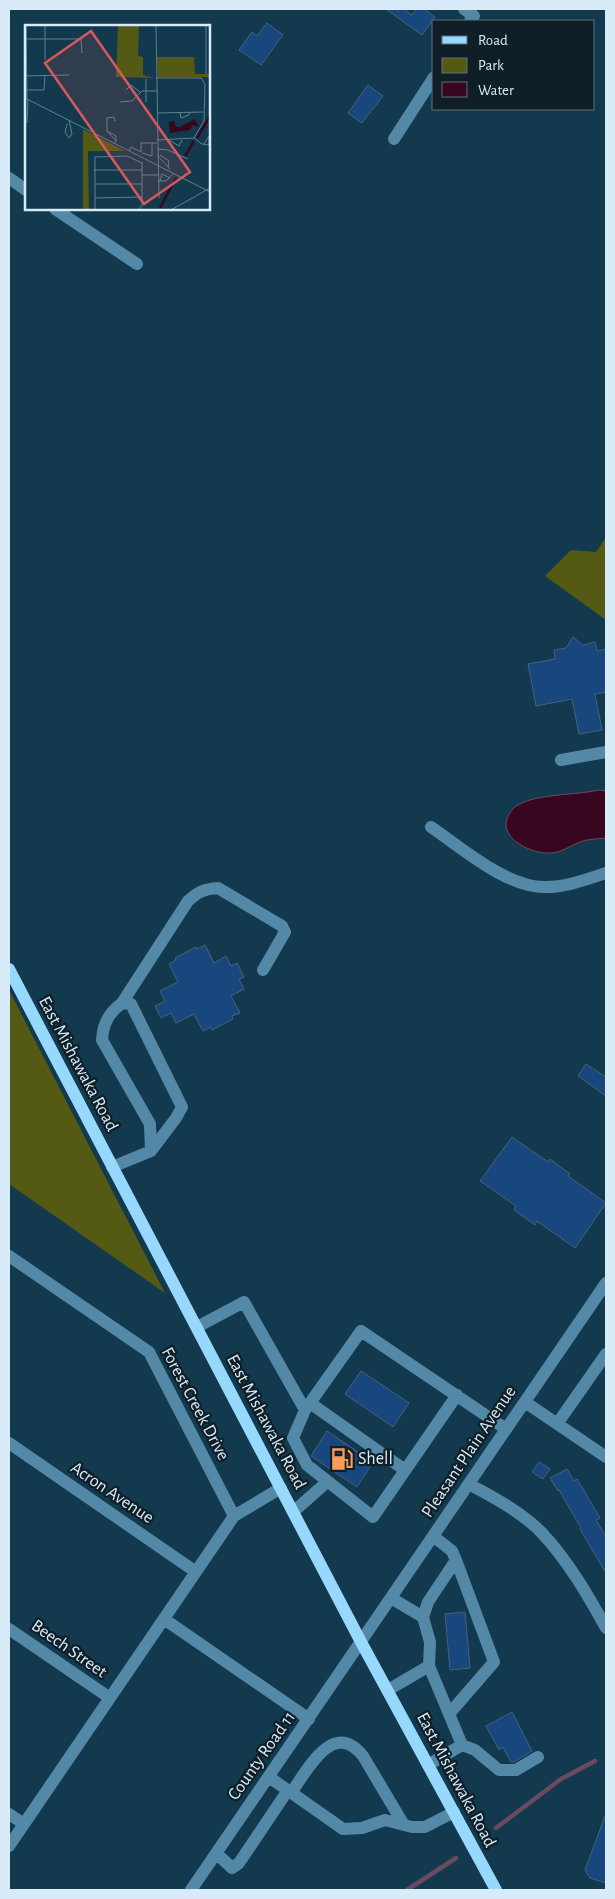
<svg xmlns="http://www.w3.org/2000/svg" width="615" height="1899" viewBox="0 0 615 1899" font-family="'Alegreya Sans',sans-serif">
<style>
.green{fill:#545a14}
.water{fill:#390620;stroke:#684b61}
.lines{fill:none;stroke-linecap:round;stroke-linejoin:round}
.stream{stroke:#684b61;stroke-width:4.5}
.building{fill:#17477d;stroke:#49607d}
.minor{stroke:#5389a7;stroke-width:12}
.major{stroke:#97d8fd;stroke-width:12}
.labels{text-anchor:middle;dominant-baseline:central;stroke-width:4.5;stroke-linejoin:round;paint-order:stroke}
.street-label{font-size:18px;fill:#d7ecf8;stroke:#0f1e27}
.poi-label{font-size:18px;fill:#d7ecf8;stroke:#0f1e27;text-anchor:start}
.inset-river{fill:none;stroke:#390620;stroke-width:2.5}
.inset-road{fill:none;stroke:#618191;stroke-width:1}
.view{fill:#d6595c;fill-opacity:0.15;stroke:#d6595c;stroke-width:2.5}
.inset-edge{fill:none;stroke:#d7ecf8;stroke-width:2.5}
</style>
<rect width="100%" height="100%" fill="#12394d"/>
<path class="green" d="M606 537V620L545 576 571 550 596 552Z
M9 990 165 1293 9 1184Z"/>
<path class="water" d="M599 790 606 791V838C598 839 587 839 580 842 569 846 560 854 547 853 529 853 496 836 509 815 511 810 515 806 520 804 538 794 577 795 599 790Z"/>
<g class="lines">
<path class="stream" d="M496 1828 561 1779 595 1761
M407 1890 456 1858"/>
</g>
<path class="building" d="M386 9H404L412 15 416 9H424L435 17 422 35Z
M267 23 283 35 261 65 239 50 252 32 257 36Z
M368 85 383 96 362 123 348 113Z
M573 637 583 645 595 642 597 651 606 649V692L595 694 602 730 579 734 572 699 536 706 528 664 555 659 554 650 566 648Z
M205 945 214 963 226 956 231 966 237 963 244 977 239 979 244 989 231 996 240 1013 232 1016 233 1019 212 1030 211 1027 203 1031 194 1014 176 1023 171 1013 161 1018 155 1006 165 1001 160 991 178 982 169 964 176 960 175 958 196 947 197 949Z
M586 1064 606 1077V1096L578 1076Z
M512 1137 548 1162 550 1159 570 1174 568 1176 606 1203 575 1248 537 1221 535 1225 514 1210 516 1206 480 1181Z
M361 1371 409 1403 393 1427 345 1394Z
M327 1431 373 1462 357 1487 311 1456Z
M539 1462 550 1469 543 1479 532 1472Z
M567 1469 574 1481 577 1479 600 1518 596 1520 606 1537V1573L580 1529 581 1528 559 1490 558 1491 550 1478Z
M465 1612 470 1668 450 1670 445 1614Z
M512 1712 532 1751 514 1762H511L503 1747 499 1750 486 1726Z
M605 1816H606V1883L590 1878 585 1870Z"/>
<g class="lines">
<path class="minor" d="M464 9 474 16 470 21
M394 139 434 77
M9 178 26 190
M55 209 137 264
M561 760 606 752
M431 827C462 848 507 888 546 887 567 887 587 879 606 873
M122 1003 188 901C198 892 204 889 218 888L282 926 285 932 263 970
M112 1167 151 1151 150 1124 102 1040C103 1023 109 1013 122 1003L131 1004 182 1107 176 1118 151 1151
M9 1256 149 1352 234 1516
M197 1327 244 1302 305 1410 361 1331 506 1429
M525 1402 606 1457
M310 1403 405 1470
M305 1410 293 1438 307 1465 373 1517 457 1395
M557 1424 606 1354
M9 1443 196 1572
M469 1484C494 1498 522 1512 542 1533 568 1561 588 1595 606 1628
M293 1512 327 1482
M433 1536 452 1551 456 1560 428 1602 423 1617 430 1642 429 1666 462 1745
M391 1598 423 1617
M164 1619 309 1719
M9 1629 110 1698
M388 1690 429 1666
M449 1714 494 1662 456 1560
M428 1765 462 1745 475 1750 499 1770H516L538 1757
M269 1777 343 1829 362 1828 385 1820 412 1827H425L454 1812
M291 1793C308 1769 333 1719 363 1756L404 1825
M9 1814 24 1824
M9 1846 234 1516 281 1488
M216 1853 232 1868 239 1863 288 1790
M191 1890 606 1283"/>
<path class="major" d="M9 969 361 1642 496 1890"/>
</g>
<defs>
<symbol id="fuel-bare" viewBox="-9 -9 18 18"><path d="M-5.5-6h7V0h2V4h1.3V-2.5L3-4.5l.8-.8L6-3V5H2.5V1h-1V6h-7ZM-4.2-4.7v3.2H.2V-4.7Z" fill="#fe9c57" stroke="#0f1e27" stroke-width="2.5" paint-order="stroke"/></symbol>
</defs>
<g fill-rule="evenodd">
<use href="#fuel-bare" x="326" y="1443" width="32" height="32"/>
</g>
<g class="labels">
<g class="street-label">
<text transform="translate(78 1064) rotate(62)">East Mishawaka Road</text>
<text transform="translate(195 1404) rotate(62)">Forest Creek Drive</text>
<text transform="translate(266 1422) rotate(62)">East Mishawaka Road</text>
<text transform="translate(469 1452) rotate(-56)">Pleasant Plain Avenue</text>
<text transform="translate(112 1493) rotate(34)">Acron Avenue</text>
<text transform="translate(69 1649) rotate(35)">Beech Street</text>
<text transform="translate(262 1756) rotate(-55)">County Road 11</text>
<text transform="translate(456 1780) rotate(62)">East Mishawaka Road</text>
</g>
<g class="poi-label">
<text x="358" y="1459">Shell</text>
</g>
</g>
<g transform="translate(25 25)">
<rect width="185" height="185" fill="#12394d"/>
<path d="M93 0H114L113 31 118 32V50L130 53 91 52ZM132 32H169L170 49H185V52H133ZM58 104 100 126H63L64 185H58Z" fill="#545a14"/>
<path d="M170 94 174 102 168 100 165 105 145 108 144 97 149 96 151 102H155Z" fill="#390620"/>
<path class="inset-river" d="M172 113 185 91M160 131 169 116M135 183 151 153"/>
<path class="inset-road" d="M1 0 2 74M20 0V35M131 0 134 173M181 0V49M0 14H56L57 28M0 51 44 50M131 53H176L180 59 179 96 169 113 132 115M121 54V77M2 65H19L20 51M101 65 106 60 115 67M0 73 185 167M95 77 107 76 117 66H132M155 87 156 93 164 90V87M132 88 178 87M2 98 3 74M42 99 40 107 44 113 47 109 44 95M82 106V93L89 92 90 96M169 113 177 119 185 120M144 115 154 121 157 115M89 119 91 116 82 106 91 111V116M179 119 184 111V120M132 124 143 125 163 134M104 126 106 122 116 127V118H132M117 128 127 131V118M132 130 145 144M135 130 144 136 143 142M69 145H117M117 150H133M133 156H141L148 149M135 156 137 149 145 153M70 159H117M70 173 117 172M70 185V132L102 131 117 138M113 185 117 180V137M146 185 185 163"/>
<path class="view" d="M66 6 165 147 119 179 20 38Z"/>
<rect width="185" height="185" class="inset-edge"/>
</g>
<rect width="615" height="1899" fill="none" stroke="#d7ecf8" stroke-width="20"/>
<rect x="432" y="20" width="162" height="90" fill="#0f1e27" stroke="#5f707b"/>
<rect x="442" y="36" width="25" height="8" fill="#97d8fd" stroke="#5f707b"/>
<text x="478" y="45" font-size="15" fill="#d7ecf8">Road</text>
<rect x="442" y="58" width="25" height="15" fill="#545a14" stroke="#5f707b"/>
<text x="478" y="70" font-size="15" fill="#d7ecf8">Park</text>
<rect x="442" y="82" width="25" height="15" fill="#390620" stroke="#5f707b"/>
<text x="478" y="95" font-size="15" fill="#d7ecf8">Water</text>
</svg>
